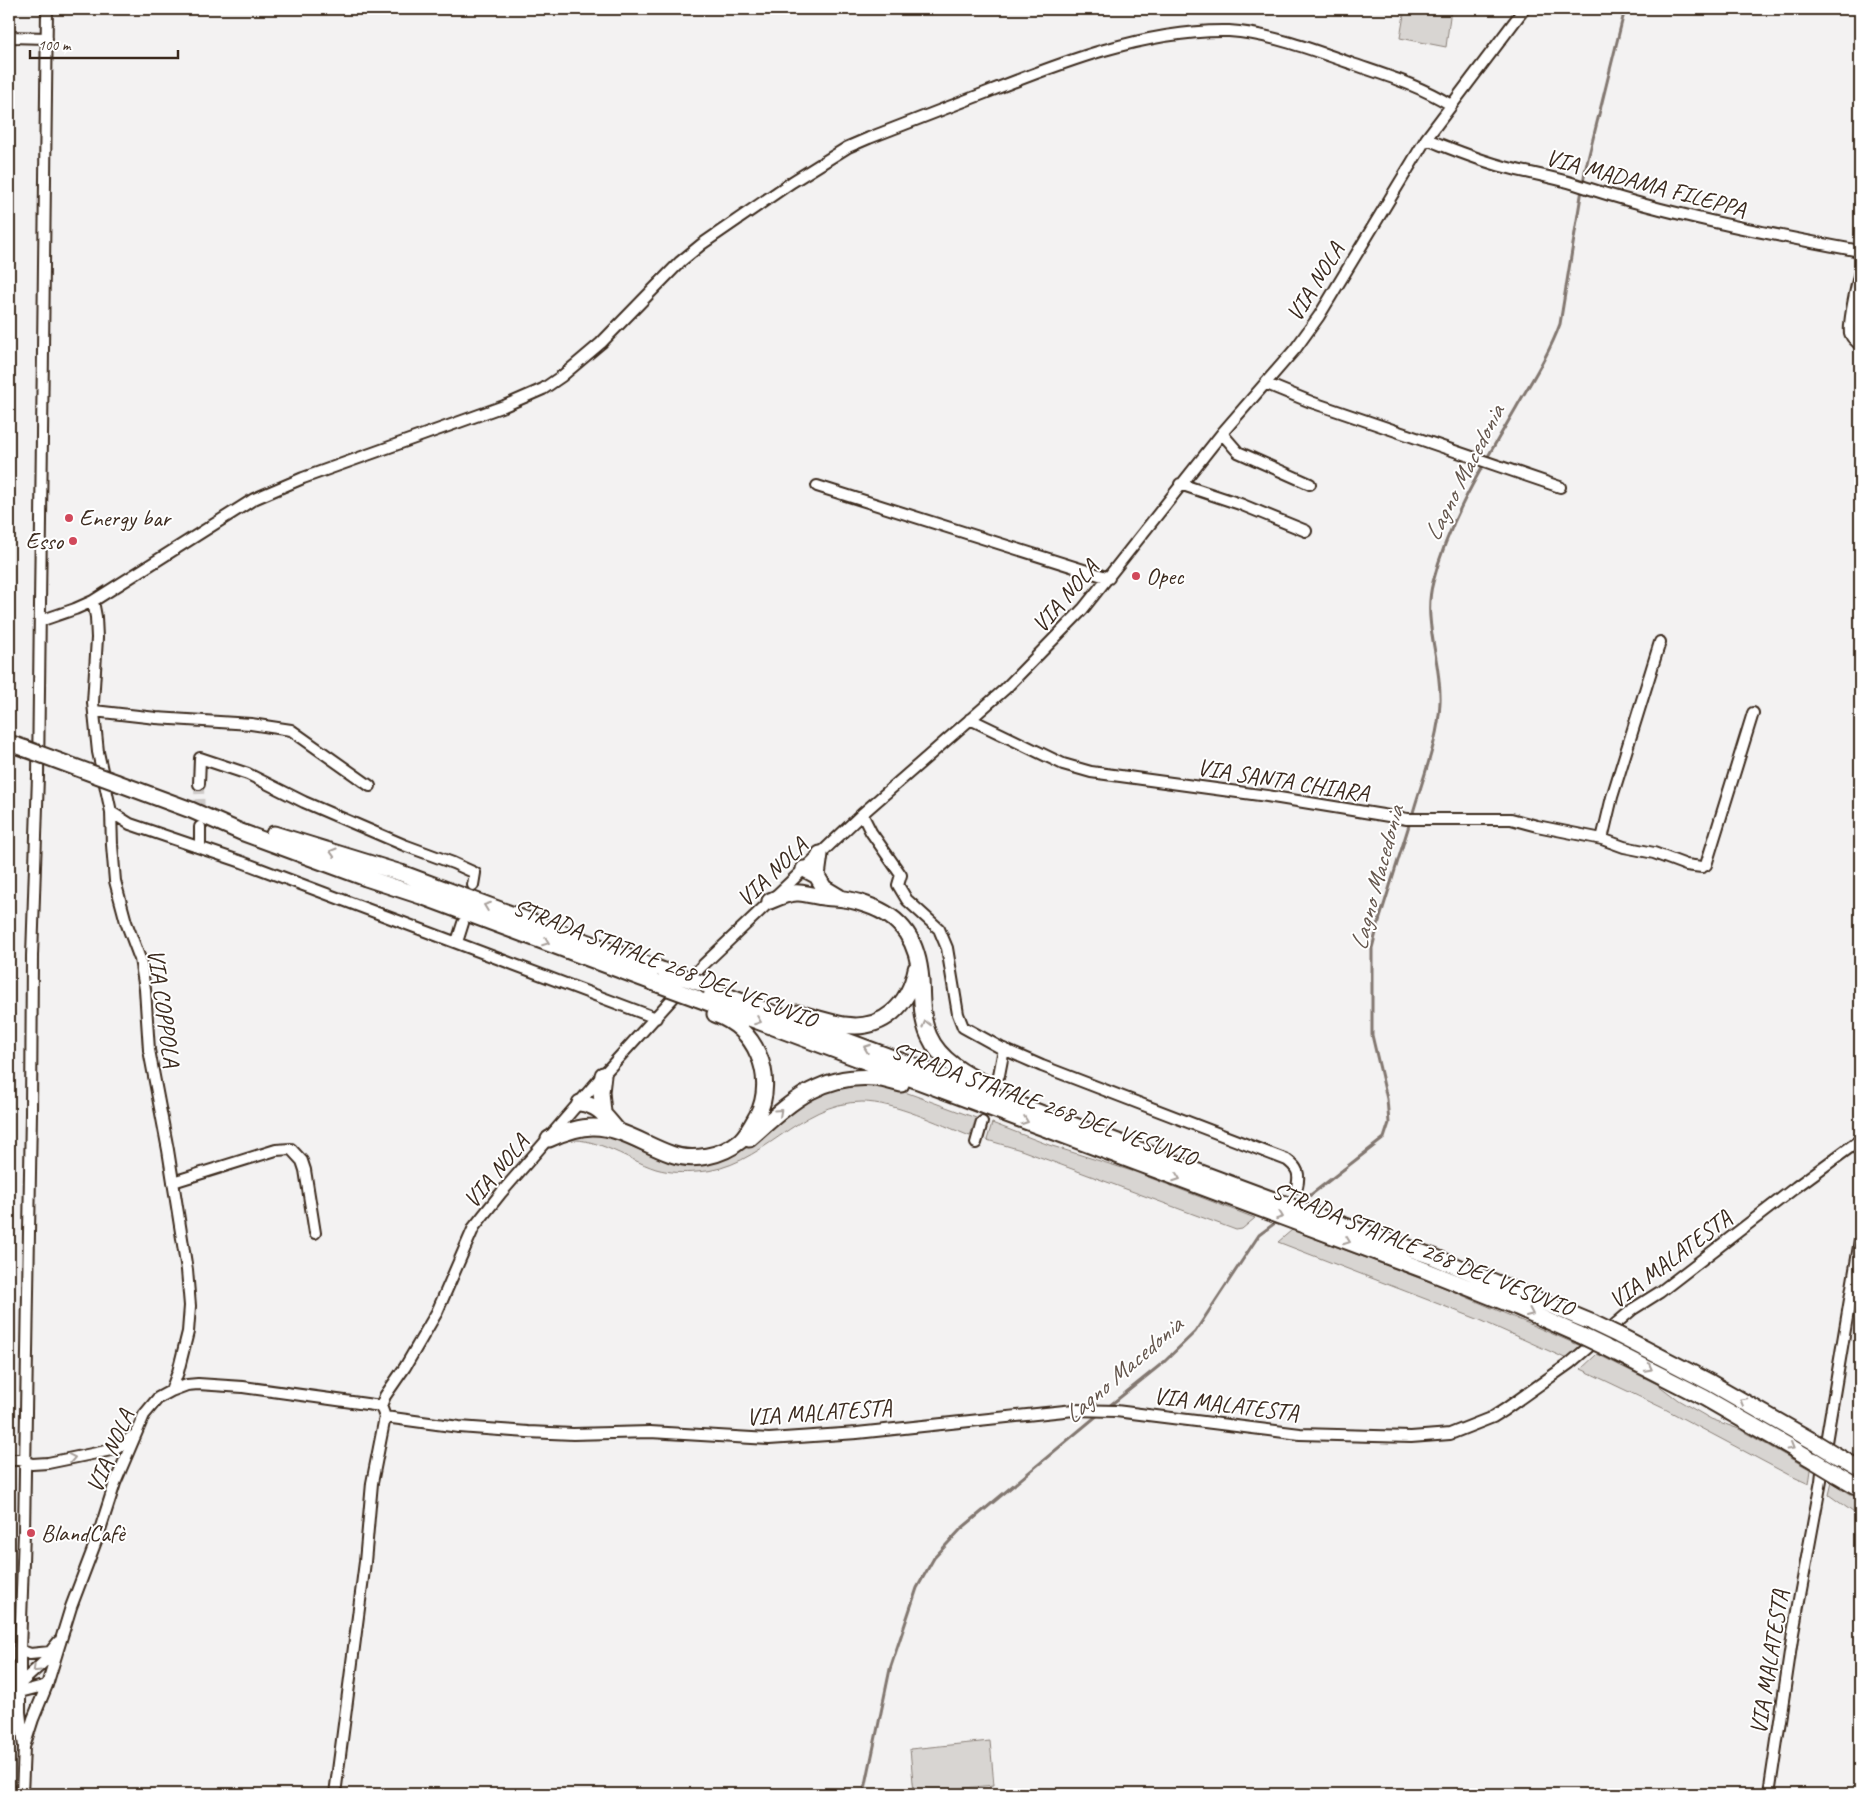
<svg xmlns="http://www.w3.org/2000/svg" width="1869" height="1803" viewBox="0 0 1869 1803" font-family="Caveat,sans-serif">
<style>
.green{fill:#d8d5d2;stroke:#8a8078}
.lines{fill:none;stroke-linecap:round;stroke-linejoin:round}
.stream{stroke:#827770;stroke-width:3}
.minor-tunnel{stroke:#cecac8;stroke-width:10;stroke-dasharray:10 5;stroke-linecap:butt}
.minor-casing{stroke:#3b2a1e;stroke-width:14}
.highway-casing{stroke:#3b2a1e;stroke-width:19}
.minor{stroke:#fff;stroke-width:10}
.highway{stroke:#fff;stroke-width:15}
.highway-bridge-casing{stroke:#3b2a1e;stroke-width:19;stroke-linecap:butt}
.highway-bridge{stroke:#fff;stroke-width:15}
.oneway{stroke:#a79f9a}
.poi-dot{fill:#d1495b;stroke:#fff;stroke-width:2}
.labels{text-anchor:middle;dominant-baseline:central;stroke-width:4;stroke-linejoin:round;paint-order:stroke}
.street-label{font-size:24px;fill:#3b2a1e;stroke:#fff}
.poi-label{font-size:24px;fill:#3b2a1e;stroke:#fff;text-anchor:start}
.water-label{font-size:25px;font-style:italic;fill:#65574e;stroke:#fff}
</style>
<rect width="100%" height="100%" fill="#f3f2f2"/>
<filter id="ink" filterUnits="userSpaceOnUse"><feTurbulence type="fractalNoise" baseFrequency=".02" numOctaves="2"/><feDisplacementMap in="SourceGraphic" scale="10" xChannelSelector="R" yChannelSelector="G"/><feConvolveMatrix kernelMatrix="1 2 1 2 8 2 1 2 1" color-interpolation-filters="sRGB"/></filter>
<g filter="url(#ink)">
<path class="green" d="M1405 9H1451L1446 47 1400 38Z
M857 1082 894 1088 976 1118 970 1136C939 1124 894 1102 862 1102 797 1102 763 1169 697 1172 683 1173 670 1173 656 1169 627 1160 586 1129 556 1144L555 1143C563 1140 574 1134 583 1133 621 1129 658 1172 699 1164 714 1161 732 1156 745 1147 769 1130 788 1104 817 1092 829 1087 844 1085 857 1082Z
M992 1123 1049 1145 1135 1172 1255 1218 1242 1229 1236 1230 1021 1150 987 1140Z
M1292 1230 1443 1287 1583 1347 1567 1359 1480 1320 1278 1242Z
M1597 1354 1657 1384 1678 1400 1711 1419 1739 1429 1811 1470 1809 1484 1789 1475 1665 1409 1581 1369Z
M1832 1482 1860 1500V1517L1829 1495Z
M990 1741 994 1785 914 1793 910 1749Z"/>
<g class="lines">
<path class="stream" d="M1412 816C1422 780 1439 739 1440 702 1442 662 1422 622 1433 582 1449 519 1484 463 1516 408 1532 380 1549 354 1560 324L1585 171 1625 9
M1299 1204 1384 1138 1389 1123 1387 1099 1372 1035V948L1379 921 1410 822
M1108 1407 1164 1362 1195 1332 1259 1235 1279 1220
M864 1794 890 1669 917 1588 934 1558 961 1529 1099 1414"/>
<path class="minor-tunnel" d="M199 784 200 818
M982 1122 999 1075"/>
<defs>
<path id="minor" d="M9 37 47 38
M1426 139C1452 149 1478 160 1505 167 1528 173 1552 177 1575 184 1668 215 1764 233 1860 251
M1860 271C1857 285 1848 321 1850 333 1851 338 1857 342 1860 345
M1267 384 1311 402 1560 487
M1223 432 1225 437 1238 452 1310 484
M1180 484 1240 504 1306 531
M817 486 1109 578
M93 601 96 617 97 638 93 703 98 752 111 812 112 845 115 881 126 922 140 959 145 989 149 1050 168 1150 187 1270 190 1306 188 1332 178 1372 171 1391
M40 621 75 609 93 601 254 499 303 478 504 406 543 389 562 376 601 343 680 262 702 244 792 182 848 147 869 138C908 123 947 108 985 93 1060 63 1147 29 1229 31 1267 33 1314 50 1350 63 1384 75 1419 85 1451 105
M94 711 156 718 251 724 291 730 370 786
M970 719 1063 764 1091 772 1267 796 1407 819H1511L1537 826 1602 839 1624 847 1654 853 1686 865 1702 867 1706 865 1753 713
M199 784 200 758 248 774 304 802 404 845 453 863 475 873 473 885
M111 812 130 824 242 862 656 1018
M862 814 871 832 901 875 898 885 907 900 939 929 947 948 958 1014 963 1027 1001 1048 1042 1066 1287 1160C1298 1168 1300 1174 1297 1187
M200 827V847
M1602 839 1612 797 1660 642
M457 942 463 923
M999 1075 1004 1049
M976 1143 982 1122
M173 1182 276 1150 291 1149 302 1161 305 1170 315 1233
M381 1406 385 1417 459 1427 528 1432 573 1434 650 1432 769 1439 857 1433 1074 1410 1116 1411 1300 1434 1411 1437 1450 1434 1493 1417 1504 1410 1570 1363 1633 1309 1660 1292 1796 1187 1860 1140
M9 1460H20L32 1464 48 1463 116 1449 133 1436
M20 1650 30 1654 50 1652 58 1642
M20 1684 46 1660 50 1652
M20 1692 47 1685
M24 1747 33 1719 47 1685 71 1607 98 1536 115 1483 144 1415 158 1398 171 1391 187 1385 198 1384 243 1387 381 1406 385 1396 405 1367 437 1312 474 1227 501 1193 603 1075 702 966 862 814 1005 689 1083 609 1223 432 1296 348 1319 316 1426 139 1524 9
M22 1794 24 1747 20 1712V1650L24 1532 31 1113 32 956 38 776 47 9
M335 1794 365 1562 372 1483 385 1417
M1769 1794 1793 1633 1821 1481 1824 1454 1860 1240"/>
<path id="highway" d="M9 743 26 749
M118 783 191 810 241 832 366 878 421 896 655 983
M274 834 401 873 664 971
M804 869 817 876 824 888 839 897
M817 876 820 854
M770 901C779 897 789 892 799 893 811 894 821 898 833 898 845 898 856 901 867 905 903 917 918 942 921 980 922 999 921 1018 929 1036 939 1059 965 1075 987 1084
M705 988 1311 1214 1434 1257 1593 1323
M696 998 1427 1271 1517 1307 1580 1335
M798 1013C813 1017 828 1022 844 1025 883 1031 909 1005 916 969
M580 1103C601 1106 605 1117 618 1131
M603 1112 601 1092 603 1075
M549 1139C562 1133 577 1127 593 1127 621 1127 645 1145 671 1154 693 1162 722 1156 740 1141 747 1135 752 1125 757 1116 767 1098 767 1073 758 1054 750 1035 734 1021 715 1014
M749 1139C788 1105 819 1073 875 1078 884 1079 893 1082 901 1084
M1618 1335 1711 1383 1816 1443
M1605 1347 1705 1398 1813 1460
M1839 1457 1860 1469
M1836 1474 1860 1488"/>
</defs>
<use href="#minor" class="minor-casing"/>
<use href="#highway" class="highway-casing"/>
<use href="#minor" class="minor"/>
<use href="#highway" class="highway"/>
<defs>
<path id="highway-bridge" d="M26 749 118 783
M664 971 707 985
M655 983 696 998
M1593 1323 1618 1335
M1580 1335 1605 1347
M1816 1443 1839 1457
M1813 1460 1836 1474"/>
</defs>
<use href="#highway-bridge" class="highway-bridge-casing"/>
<use href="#highway-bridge" class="highway-bridge"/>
</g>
<defs><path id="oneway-chevron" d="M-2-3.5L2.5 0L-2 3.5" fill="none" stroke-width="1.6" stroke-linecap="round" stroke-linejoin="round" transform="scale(1.25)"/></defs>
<g class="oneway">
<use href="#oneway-chevron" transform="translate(333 852) rotate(-163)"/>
<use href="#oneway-chevron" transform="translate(487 906) rotate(-159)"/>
<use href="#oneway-chevron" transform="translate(546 942) rotate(21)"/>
<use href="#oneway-chevron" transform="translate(758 1021) rotate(21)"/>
<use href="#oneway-chevron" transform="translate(926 1024) rotate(-105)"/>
<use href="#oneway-chevron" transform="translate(867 1048) rotate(-159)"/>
<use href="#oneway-chevron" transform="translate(779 1112) rotate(-42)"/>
<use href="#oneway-chevron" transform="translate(1025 1121) rotate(20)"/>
<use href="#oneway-chevron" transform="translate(1177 1178) rotate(20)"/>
<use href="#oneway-chevron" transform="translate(1280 1216) rotate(20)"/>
<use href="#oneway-chevron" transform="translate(1347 1241) rotate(21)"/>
<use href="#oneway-chevron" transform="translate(1530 1313) rotate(24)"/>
<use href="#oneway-chevron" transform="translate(1649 1368) rotate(27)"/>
<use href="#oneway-chevron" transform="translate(1743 1401) rotate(-151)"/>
<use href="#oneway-chevron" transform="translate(1791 1447) rotate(30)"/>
<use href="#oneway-chevron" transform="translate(72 1458) rotate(-11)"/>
<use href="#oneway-chevron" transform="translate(36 1669) rotate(136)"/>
</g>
</g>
<g class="poi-dot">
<circle cx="69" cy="518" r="5"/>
<circle cx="73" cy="541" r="5"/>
<circle cx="1136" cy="576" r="5"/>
<circle cx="31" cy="1533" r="5"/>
</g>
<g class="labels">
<g class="street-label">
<text transform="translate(1646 183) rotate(15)">VIA MADAMA FILEPPA</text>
<text transform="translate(1315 282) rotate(-58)">VIA NOLA</text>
<text transform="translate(1065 596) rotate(-49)">VIA NOLA</text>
<text transform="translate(1283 780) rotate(9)">VIA SANTA CHIARA</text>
<text transform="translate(772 872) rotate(-44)">VIA NOLA</text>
<text transform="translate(665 963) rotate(21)">STRADA STATALE 268 DEL VESUVIO</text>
<text transform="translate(164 1008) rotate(82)">VIA COPPOLA</text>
<text transform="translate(1044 1104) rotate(20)">STRADA STATALE 268 DEL VESUVIO</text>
<text transform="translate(496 1171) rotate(-50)">VIA NOLA</text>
<text transform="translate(1423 1249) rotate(22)">STRADA STATALE 268 DEL VESUVIO</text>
<text transform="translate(1670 1259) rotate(-37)">VIA MALATESTA</text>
<text transform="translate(1226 1404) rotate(7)">VIA MALATESTA</text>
<text transform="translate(819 1412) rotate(-4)">VIA MALATESTA</text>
<text transform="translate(110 1451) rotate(-67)">VIA NOLA</text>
<text transform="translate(1769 1662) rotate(-81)">VIA MALATESTA</text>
</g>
<g class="poi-label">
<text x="79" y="518">Energy bar</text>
<text x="63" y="541" text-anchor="end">Esso</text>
<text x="1146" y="576">Opec</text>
<text x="41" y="1533">BlandCafè</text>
</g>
<g class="water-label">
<text transform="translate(1464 473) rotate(-63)">Lagno Macedonia</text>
<text transform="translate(1377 878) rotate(-75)">Lagno Macedonia</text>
<text transform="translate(1123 1370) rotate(-41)">Lagno Macedonia</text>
</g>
</g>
<rect width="1869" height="1803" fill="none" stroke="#fff" stroke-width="30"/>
<rect x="15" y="15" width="1839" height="1773" fill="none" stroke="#3b2a1e" stroke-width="2" filter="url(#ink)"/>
<path d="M30 50v8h148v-8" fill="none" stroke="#3b2a1e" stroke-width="2.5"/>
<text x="38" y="50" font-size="15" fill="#3b2a1e" stroke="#ffffff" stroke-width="4" paint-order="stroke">100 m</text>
</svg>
